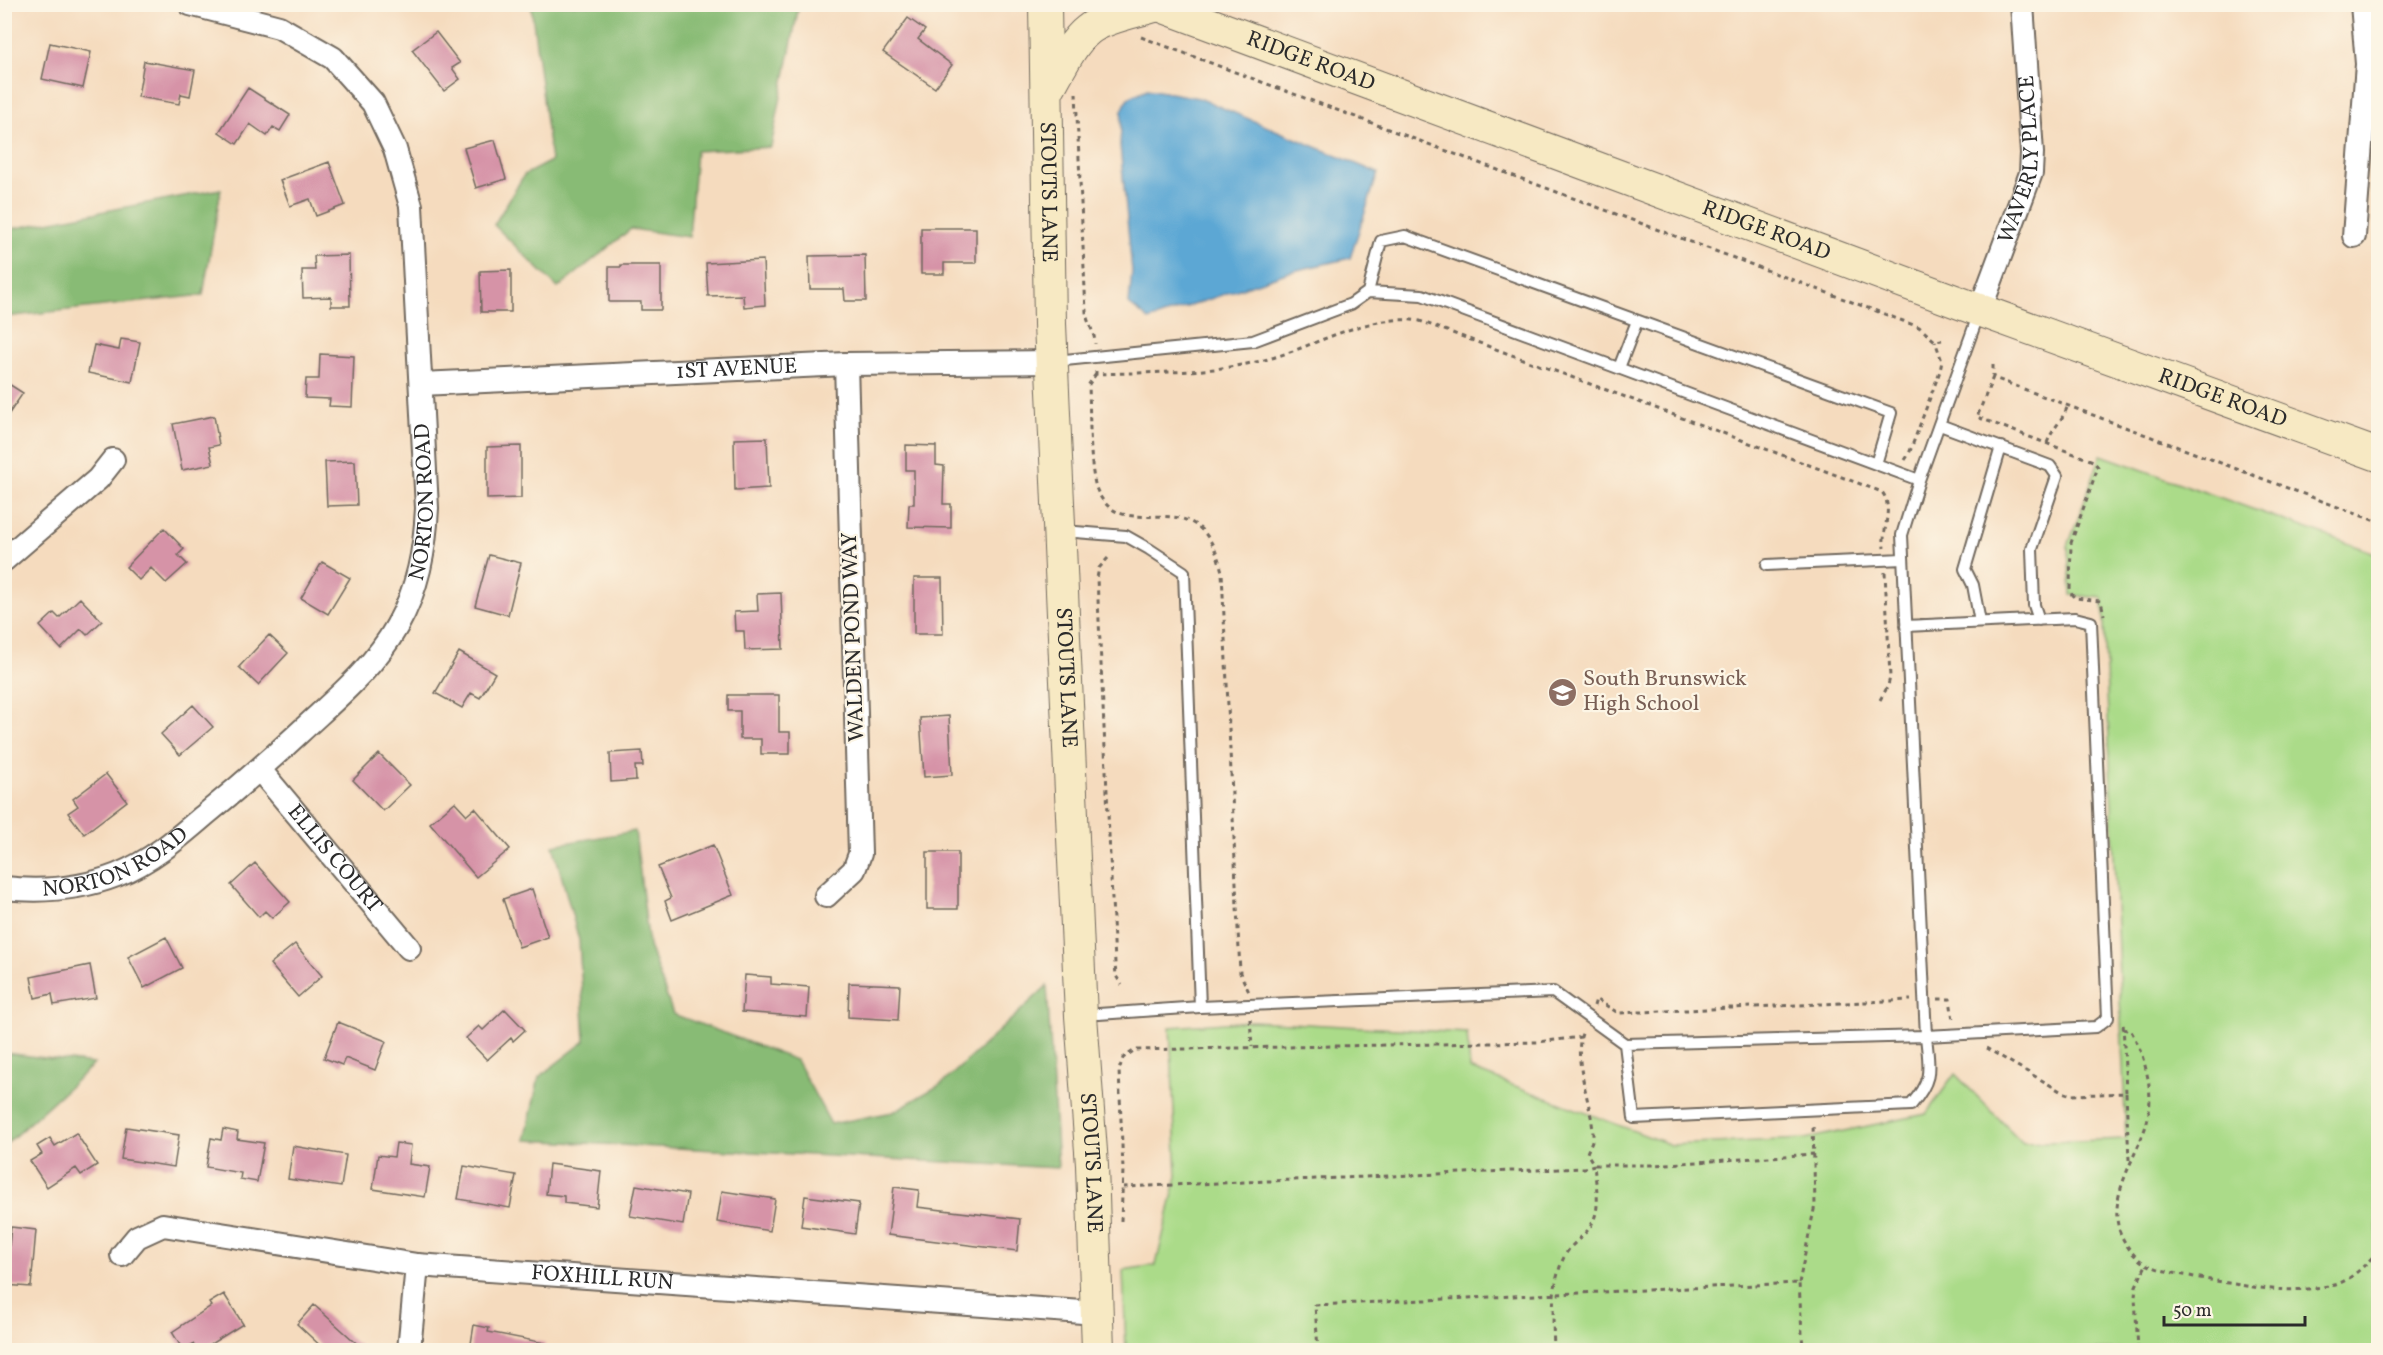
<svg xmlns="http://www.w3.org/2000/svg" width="2383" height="1355" viewBox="0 0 2383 1355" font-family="Vollkorn,serif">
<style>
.green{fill:#abdb89;stroke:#6b835a;stroke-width:1.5}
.forest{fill:#88bb75;stroke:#5a7350;stroke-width:1.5}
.water{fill:#5ca7d4;stroke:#446980;stroke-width:1.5}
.building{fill:#d693a7}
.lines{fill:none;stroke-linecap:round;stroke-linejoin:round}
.lane-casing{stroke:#72695e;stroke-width:14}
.street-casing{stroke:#72695e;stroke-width:26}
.secondary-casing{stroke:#72695e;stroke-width:34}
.path{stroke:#72695e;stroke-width:3;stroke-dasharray:4.5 4.5;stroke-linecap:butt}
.lane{stroke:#fff;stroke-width:10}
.street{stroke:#fff;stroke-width:22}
.secondary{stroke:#f7e9c3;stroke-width:32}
.labels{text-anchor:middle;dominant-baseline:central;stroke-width:4.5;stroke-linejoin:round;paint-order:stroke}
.street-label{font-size:22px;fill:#2b2b2b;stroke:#fcf5e5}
.education-label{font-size:22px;fill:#785e54;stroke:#fcf5e5;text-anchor:start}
</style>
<rect width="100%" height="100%" fill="#fcf5e5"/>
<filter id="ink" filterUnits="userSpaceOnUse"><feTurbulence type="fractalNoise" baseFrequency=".0167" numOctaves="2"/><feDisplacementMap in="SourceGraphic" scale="12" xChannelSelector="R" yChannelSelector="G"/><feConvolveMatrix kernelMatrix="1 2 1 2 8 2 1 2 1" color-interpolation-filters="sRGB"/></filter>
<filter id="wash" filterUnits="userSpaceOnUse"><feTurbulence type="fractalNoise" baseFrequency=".008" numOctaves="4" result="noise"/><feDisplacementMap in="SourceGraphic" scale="24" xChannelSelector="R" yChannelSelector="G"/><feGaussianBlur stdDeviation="1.35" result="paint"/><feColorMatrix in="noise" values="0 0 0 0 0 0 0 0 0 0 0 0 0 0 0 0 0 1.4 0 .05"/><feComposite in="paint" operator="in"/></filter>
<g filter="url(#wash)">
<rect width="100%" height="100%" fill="#f5dbbe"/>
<path class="green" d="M2101 455 2378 554V1350H1126L1123 1270 1156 1265 1177 1176 1170 1027 1252 1021 1467 1033 1470 1069 1671 1145 1805 1139 1926 1114 1955 1074 2023 1143 2126 1139 2103 598 2071 595 2068 546Z"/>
<path class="forest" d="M531 5H799L771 147 696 151 689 237 631 229 558 288 494 225 524 175 551 161Z
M221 189 203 295 5 317V230Z
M635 831 649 946 673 1014 796 1060 831 1124 893 1112 943 1083 1047 986 1058 1168 525 1140 539 1077 585 1041 579 940 553 845Z
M5 1053 94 1064 5 1145 4 1053Z"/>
<path class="water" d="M1147 89 1199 98 1378 173 1350 258 1289 272 1149 320 1129 304 1132 271 1120 145 1122 111 1128 98Z"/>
<g id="blocks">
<path class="building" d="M908 18 925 30 918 39 952 65 935 88 883 52Z
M436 32 460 63 452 68 460 79 444 91 412 50Z
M50 43 91 52 83 88 42 79Z
M144 61 195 70 190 96 181 94 179 104 138 97Z
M248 88 290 115 280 131 273 127 267 136 250 124 237 144 219 132Z
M495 140 506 179 476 188 464 148Z
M329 162 345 205 316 216 310 199 290 206 280 180Z
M921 228H976V263H944V274H921Z
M349 255 350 306H331V297L303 298 302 270H315L314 256Z
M865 255 866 301H845L844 289H810L809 256Z
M763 260 765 305 744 307 743 295 708 296 706 263Z
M621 265H661V310H641V302H609V267H621Z
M511 270V312H481L480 271Z
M121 339 140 342 132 382 88 373 94 345 119 350Z
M320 354 354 356 352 407 329 406 330 399 305 398 306 379H319Z
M4 381 23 393 4 421Z
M214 416 219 445 209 447 213 464 182 470 173 424Z
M767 438 769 488 735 490 734 439Z
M906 445 936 446V465L944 466 943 504H951V528L908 527 909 504H914V470H906Z
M521 446V498L487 499V447Z
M355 461 357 505 327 506 325 462Z
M164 528 184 549 178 555 187 564 166 583 151 568 139 580 126 567Z
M489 555 521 563 508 615 475 606Z
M322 562 350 578 328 614 301 598Z
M914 578H942L943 634H914Z
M781 593 783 649 745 650 744 631H735L734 612 758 611 757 594Z
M80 598 102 621 87 635 81 629 61 649 40 626 54 613 59 618Z
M269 635 288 653 258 685 239 667Z
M459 652 495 673 480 698 471 693 462 708 435 693Z
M728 695H779V732H790V754H761V739H740V711H728Z
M193 705 213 727 180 755 161 734Z
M949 716 952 775 924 777 920 718Z
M642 751 643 766H635L636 780 611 782 610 753Z
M379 754 410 785 383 811 353 780Z
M106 774 127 801 84 834 68 813 78 806 73 799Z
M455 802 467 815 475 808 510 849 476 877 430 823Z
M713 845 733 895 672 920 665 901 671 898 658 867Z
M927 852H958V909H927Z
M255 863 290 902 272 918 265 911 259 917 231 885Z
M532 889 548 937 519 947 503 899Z
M166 937 182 968 144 988 128 957Z
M295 944 322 976 298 997 270 964Z
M90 965 96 998 54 1005 52 994 35 998 31 977Z
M745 975 771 977V984L809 987 807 1017 742 1012Z
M849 983 900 985 898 1020 848 1017Z
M505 1009 525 1030 513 1041 511 1038 487 1060 466 1038 479 1026 483 1030Z
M338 1022 386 1041 375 1070 345 1058 342 1065 324 1058Z
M126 1127 179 1135 174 1167 121 1159Z
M223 1129 238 1132 237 1139 264 1143 257 1182 240 1179 241 1173 206 1167 211 1138 221 1140Z
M76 1133 97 1165 81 1175 76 1168 47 1187 30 1161 42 1154 37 1146 50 1138 55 1146Z
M396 1143 411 1145 409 1164 430 1167 425 1197 373 1189 378 1155 394 1157Z
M293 1146 346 1155 341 1187 288 1179Z
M549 1164 601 1171 597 1207 564 1203V1196L546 1194Z
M464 1166 516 1175 510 1208 458 1199Z
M636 1185 688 1194 683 1225 630 1216Z
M894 1187 919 1190 917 1207 1020 1219 1017 1251 888 1235Z
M722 1191 775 1199 770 1231 717 1222Z
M805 1196 859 1203 855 1234 801 1226Z
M11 1227 36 1230 31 1287 5 1285Z
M224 1294 243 1324 201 1350H197L193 1344 183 1350 172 1332 211 1306 209 1303Z
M314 1305 364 1350H325L297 1324Z
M474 1325 489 1328 488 1332 545 1343 544 1350H470Z"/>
</g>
</g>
<g filter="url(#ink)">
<use href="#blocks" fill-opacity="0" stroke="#72695e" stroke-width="1.5"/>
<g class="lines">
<defs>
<path id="lane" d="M1368 292 1422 295 1919 480 1979 313
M1055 361 1253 341 1351 304 1368 292 1381 241 1405 236 1891 413 1876 464
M1619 368 1637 321
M1940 425 2050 466 2057 476 2032 549 2034 605 2039 620
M1063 531 1126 536 1149 549 1184 572 1200 1007
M1767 565 1903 559
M1980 622 1973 585 1965 569 2001 447
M1084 1015 1200 1007 1553 992 1625 1044 1926 1036 1902 535 1919 480
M1625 1044 1634 1118 1911 1105C1934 1078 1929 1069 1926 1036L2096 1027 2108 1018 2091 622 2075 618 1906 626"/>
<g id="street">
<path d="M2354 236 2367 64 2362 4"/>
<path id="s1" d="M1980 310 2031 173 2032 153 2022 4"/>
<path id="s2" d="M421 384 846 364 1052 362"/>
<path d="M4 560 98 479 113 460"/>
<path id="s3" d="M260 770 409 948"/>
<path id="s4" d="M4 888C42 892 81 889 117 875 152 861 178 838 206 814 238 788 269 761 299 733 334 700 373 669 397 626 418 589 425 550 427 508L411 206 395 149 373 103 333 58 279 27 190 4"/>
<path d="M826 896 854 870 860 854 846 364"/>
<path id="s5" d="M122 1255 137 1237 163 1225 417 1265 1097 1313"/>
<path d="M409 1350 417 1265"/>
</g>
<g id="secondary">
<path id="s6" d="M1045 4 1050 324 1081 1016 1092 1165 1098 1350"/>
<path id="s7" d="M1156 4 1960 303 2378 455"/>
<path d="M1047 91C1058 73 1071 43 1088 30 1103 17 1139 11 1158 5"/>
</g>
</defs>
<use href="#lane" class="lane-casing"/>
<use href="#street" class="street-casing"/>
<use href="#secondary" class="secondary-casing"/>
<path class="path" d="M1141 37 1903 321 1919 327 1935 341 1942 340
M1076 93 1086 312C1087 324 1095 331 1095 344
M1993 365V377L1997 379 2378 522
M1096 371V374C1149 372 1204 374 1256 362 1310 351 1363 312 1420 321L1882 492C1894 507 1882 530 1884 548
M1096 374 1089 384C1090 409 1089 471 1097 490 1124 551 1199 472 1222 572L1240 973 1249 992
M1993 377 1977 417 2093 461 2098 467 2071 543 2070 589 2072 595 2075 598 2101 601 2104 615
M2047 443C2052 429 2063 420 2068 405
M1905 460 1909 454 1940 371 1942 361 1935 341
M1108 558 1099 568 1097 578 1115 963 1116 976 1122 985
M1880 700 1888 686 1890 677 1885 572
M1938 999H1950L1953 1020
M1594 1006 1596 999 1618 1013 1911 1000
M1250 1019 1252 1047
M2123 1029 2131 1031C2145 1056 2155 1093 2147 1122 2137 1158 2103 1201 2123 1239 2129 1250 2137 1260 2148 1265 2166 1273 2186 1275 2205 1279 2245 1286 2282 1294 2322 1287 2328 1286 2335 1286 2340 1283 2355 1277 2367 1262 2378 1252
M1986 1048 2062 1092 2072 1095 2126 1093 2123 1021
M2126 1093 2129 1160
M1123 1187 1584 1168 1594 1165 1587 1153C1589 1147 1593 1141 1593 1135 1593 1106 1571 1058 1583 1031
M1121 1221 1123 1170 1119 1070 1123 1058 1135 1050 1538 1042 1581 1037
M1799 1283 1815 1205 1813 1124
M1318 1350 1315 1305 1799 1283 1803 1350
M1554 1350C1553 1318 1550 1285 1565 1255 1570 1246 1580 1239 1587 1231 1603 1212 1596 1188 1594 1165H1653L1814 1154
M2138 1350 2135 1297 2136 1286 2146 1265"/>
<use href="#lane" class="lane"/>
<use href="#street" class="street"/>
<use href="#secondary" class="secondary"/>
</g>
</g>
<defs>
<symbol id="school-disc" viewBox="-11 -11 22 22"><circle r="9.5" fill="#8d6e63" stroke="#fcf5e5"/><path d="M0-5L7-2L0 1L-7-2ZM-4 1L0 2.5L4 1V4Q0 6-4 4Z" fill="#fff"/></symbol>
</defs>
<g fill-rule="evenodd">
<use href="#school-disc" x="1546" y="676" width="33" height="33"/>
</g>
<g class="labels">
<g class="street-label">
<text stroke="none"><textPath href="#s7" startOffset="165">RIDGE ROAD</textPath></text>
<text stroke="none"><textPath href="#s1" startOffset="158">WAVERLY PLACE</textPath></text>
<text stroke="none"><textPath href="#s6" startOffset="188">STOUTS LANE</textPath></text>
<text stroke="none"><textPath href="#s7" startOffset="651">RIDGE ROAD</textPath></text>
<text stroke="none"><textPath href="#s2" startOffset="316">1ST AVENUE</textPath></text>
<text stroke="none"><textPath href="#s7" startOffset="1137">RIDGE ROAD</textPath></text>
<text stroke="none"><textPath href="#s4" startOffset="621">NORTON ROAD</textPath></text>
<text transform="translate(854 637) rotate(-92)">WALDEN POND WAY</text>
<text stroke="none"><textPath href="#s6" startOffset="674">STOUTS LANE</textPath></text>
<text stroke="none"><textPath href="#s4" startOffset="117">NORTON ROAD</textPath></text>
<text stroke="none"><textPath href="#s3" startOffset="116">ELLIS COURT</textPath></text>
<text stroke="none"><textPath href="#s6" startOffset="1160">STOUTS LANE</textPath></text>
<text stroke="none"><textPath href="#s5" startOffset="495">FOXHILL RUN</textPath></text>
</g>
<g class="education-label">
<text x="1583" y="679">South Brunswick<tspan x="1583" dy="25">High School</tspan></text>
</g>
</g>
<rect width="2383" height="1355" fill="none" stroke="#fcf5e5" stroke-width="24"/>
<path d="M2164 1316v9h141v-9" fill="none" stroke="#2b2b2b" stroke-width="3"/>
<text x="2173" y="1316" font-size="18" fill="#2b2b2b" stroke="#fcf5e5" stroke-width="4.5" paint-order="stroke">50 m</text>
</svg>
